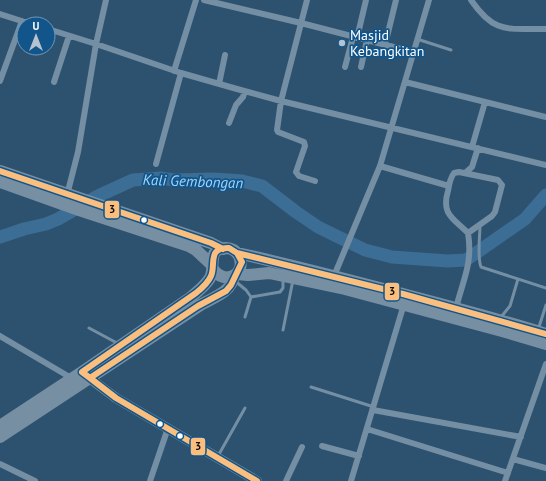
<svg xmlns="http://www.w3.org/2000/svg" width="546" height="481" viewBox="0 0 546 481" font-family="'PT Sans',sans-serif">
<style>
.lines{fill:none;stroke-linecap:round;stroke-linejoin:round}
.river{stroke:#3c6d95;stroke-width:13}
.lane{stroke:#748ea4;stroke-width:3}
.street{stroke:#748ea4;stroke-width:6}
.primary{stroke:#738ea2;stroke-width:10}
.highway{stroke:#778fa3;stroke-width:12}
.bus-1-casing{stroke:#11558b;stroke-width:9}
.bus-1{stroke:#fabf7f;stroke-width:6}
.poi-dot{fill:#b6c2cd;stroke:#11558b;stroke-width:1.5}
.bus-dot{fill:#fff;stroke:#11558b;stroke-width:1.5}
.labels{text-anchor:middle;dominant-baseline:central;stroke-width:3.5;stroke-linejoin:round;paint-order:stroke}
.poi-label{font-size:14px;fill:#fff;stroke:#11558b;text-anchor:start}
.water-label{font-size:15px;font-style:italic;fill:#a3d4f9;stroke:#11558b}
.line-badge{stroke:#11558b;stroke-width:1.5}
.pale-badge-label{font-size:11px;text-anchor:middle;font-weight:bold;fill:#111}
</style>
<rect width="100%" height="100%" fill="#2d526f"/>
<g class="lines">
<path class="river" d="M0 237 24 229 46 224 58 219 98 196 133 180 160 178 174 180 214 179 242 181 262 186 296 212 318 227 365 250 392 257 448 261 466 260 525 219 546 195"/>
<path class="lane" d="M417 39 451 50
M480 225C480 236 477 257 481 267L546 288
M235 281 246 290 251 297 245 317
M251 297 280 292 283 288V278
M501 317 510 306 518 279
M89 328 117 343
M283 330 293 280
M538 330 546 305
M311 387 374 407
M218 456 245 408"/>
<path class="street" d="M204 0 301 23 413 52
M307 0 281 101 277 130 278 132 304 142 305 146 296 172 299 176 315 181
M471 0C495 35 508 28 546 29
M0 14 31 24
M48 29 96 44 181 73 237 89 281 101 546 165
M357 38 366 0
M385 45 396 0
M345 67 353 37
M361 67 367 40
M174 71 196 0
M0 81 22 21
M54 82 69 36
M405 82 546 117
M219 84 225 55
M229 123 236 105 243 97 245 91
M472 147 485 102
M156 164 181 73
M380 166 449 186
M465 173 472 167 478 148
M67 195 78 152 96 44 106 0
M334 276 380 166 429 0
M456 308C463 280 473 263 468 233L492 216 495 212 502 185 498 180 459 172 454 173C450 178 449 185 448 191 441 214 453 218 468 233
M0 336 73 379
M373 410 521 437
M367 429 508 473
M322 446 359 456
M513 459 546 468
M0 464 35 481
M150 481 168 428
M286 481 302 447
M351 481 404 304
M505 481 546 364"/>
<path class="primary" d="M84 374 116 398 257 481"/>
<path class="highway" d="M0 171 211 243 223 249
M0 182 79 210 189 246 196 250 211 264
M237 253C293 265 348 280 403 294 451 307 499 319 546 334
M237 274 248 275 269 273 345 289 502 331 546 344
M0 426 82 372 190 298C197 292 205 286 210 278 216 268 206 248 226 248 232 248 236 251 239 256 247 275 224 286 213 269
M0 437 202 304C215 297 231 292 234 276"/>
<defs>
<path id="bus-1" d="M0 171 211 243 223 249
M229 248 237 253 242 262 231 285 226 291 198 306 90 378 82 372 196 293C201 289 208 283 211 276 216 265 207 247 229 248Z
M237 253 403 294 546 334
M90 378 116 398 257 481"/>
</defs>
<use href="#bus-1" class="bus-1-casing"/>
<use href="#bus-1" class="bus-1"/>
</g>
<circle class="poi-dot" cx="342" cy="43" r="4"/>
<g class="bus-dot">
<circle cx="144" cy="220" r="3.5"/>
<circle cx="160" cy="424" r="3.5"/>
<circle cx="180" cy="436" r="3.5"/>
</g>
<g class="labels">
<g class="poi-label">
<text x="350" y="35">Masjid<tspan x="350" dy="16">Kebangkitan</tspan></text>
</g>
<g class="water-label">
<text transform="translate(193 181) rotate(2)">Kali Gembongan</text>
</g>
</g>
<g class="line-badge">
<rect x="104" y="200" width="16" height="19" rx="4" fill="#fabf7f"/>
<rect x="384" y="282" width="16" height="19" rx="4" fill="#fabf7f"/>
<rect x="190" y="437" width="16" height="19" rx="4" fill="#fabf7f"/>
</g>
<g class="pale-badge-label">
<text x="112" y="213">3</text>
<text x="392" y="295">3</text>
<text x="198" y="450">3</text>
</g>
<g transform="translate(36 36)"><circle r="19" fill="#11558b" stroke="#7099b9"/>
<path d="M0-3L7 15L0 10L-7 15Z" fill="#b6c2cd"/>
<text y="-6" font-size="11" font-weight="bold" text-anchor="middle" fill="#ffffff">U</text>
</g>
</svg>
